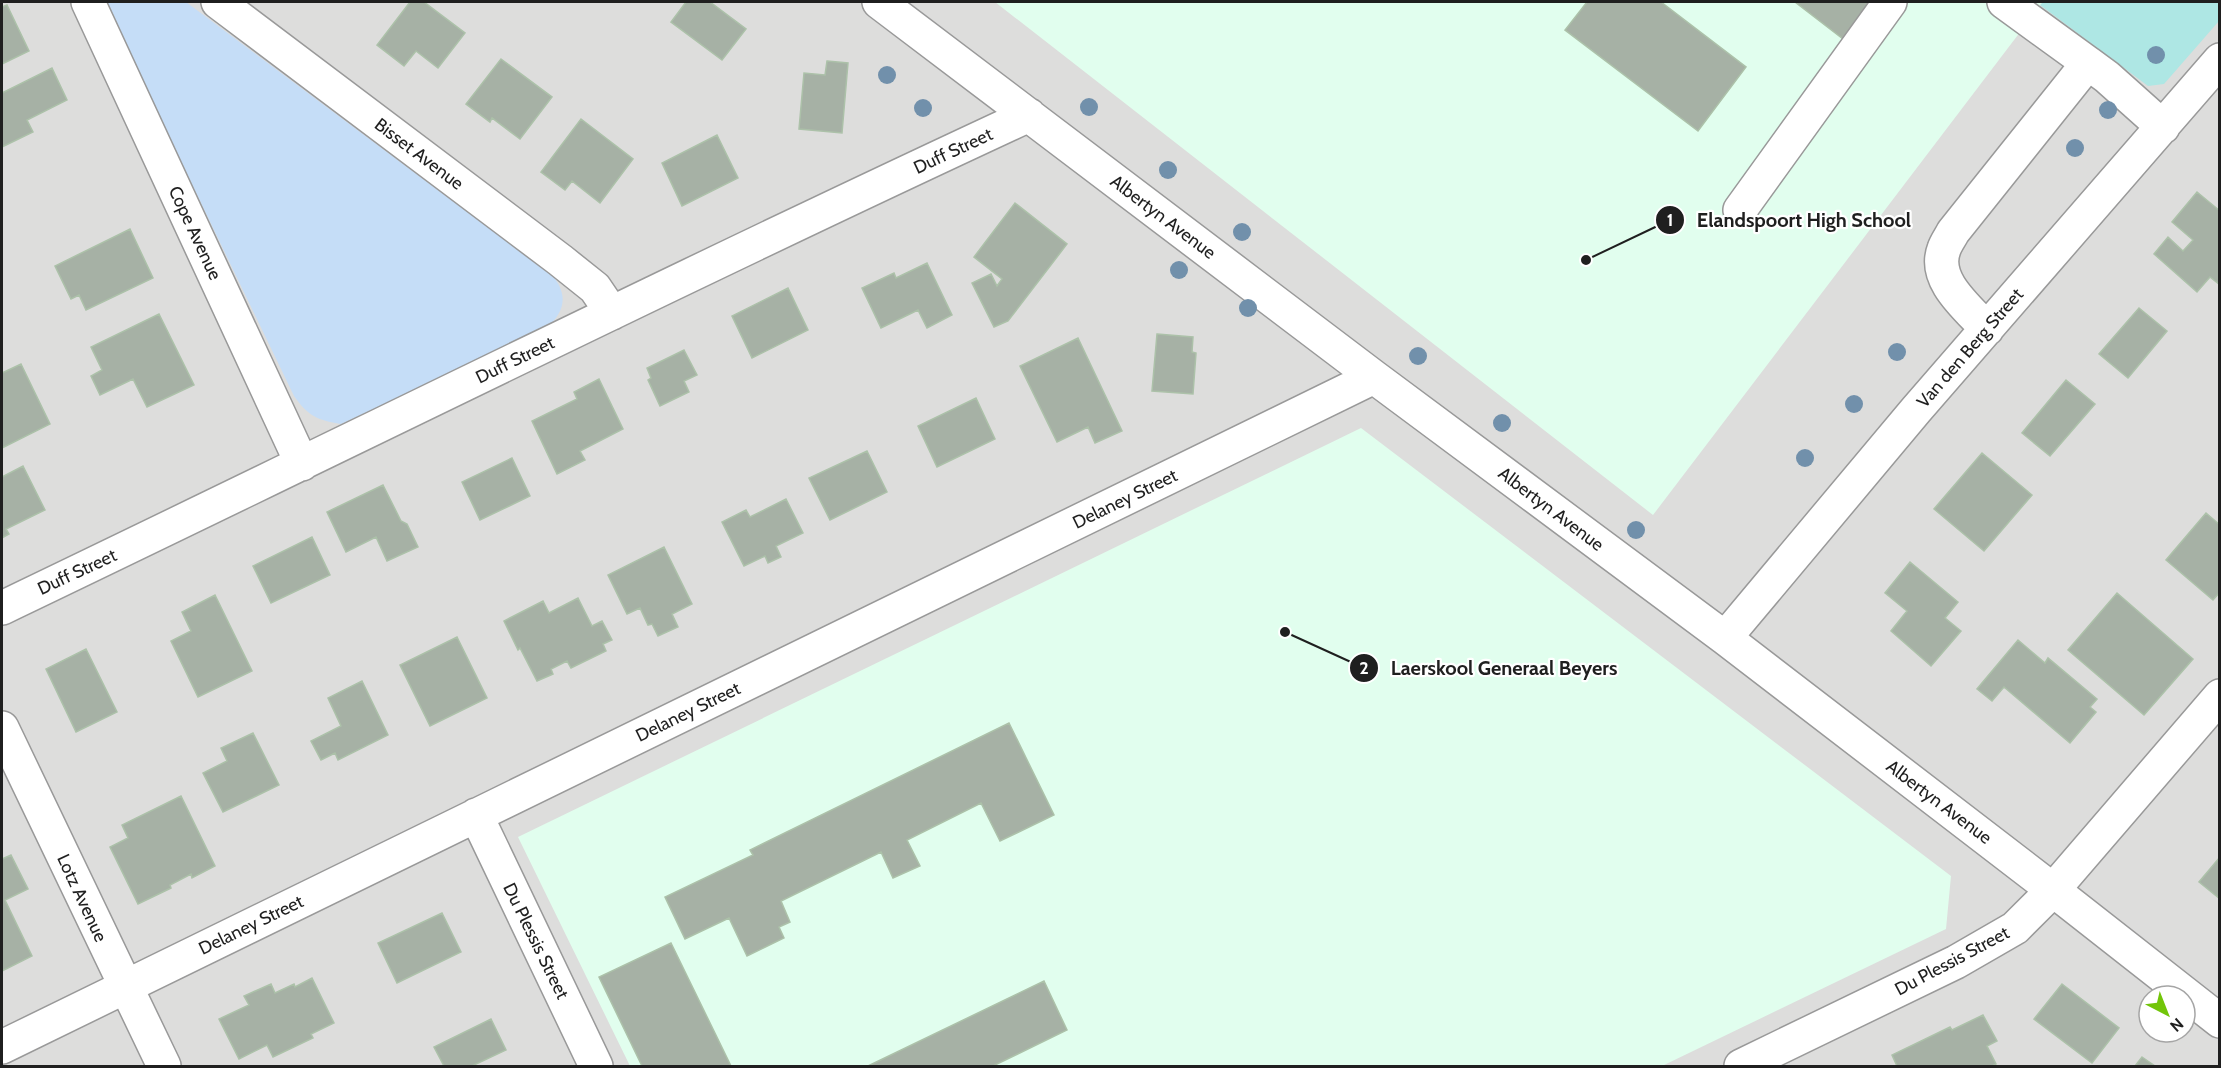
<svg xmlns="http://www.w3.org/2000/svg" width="2221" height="1068" viewBox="0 0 2221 1068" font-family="Cabin,sans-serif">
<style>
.residential{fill:#dddddc;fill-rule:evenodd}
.education{fill:#e1feee}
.grass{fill:#aee7e4}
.park{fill:#c5ddf7}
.building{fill:#a6b1a5;stroke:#acc1a9;stroke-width:1.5}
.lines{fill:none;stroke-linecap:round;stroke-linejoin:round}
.minor-casing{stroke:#999;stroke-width:36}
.minor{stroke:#fff;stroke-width:33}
.tree{fill:#7190ab}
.labels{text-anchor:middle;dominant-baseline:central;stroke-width:4.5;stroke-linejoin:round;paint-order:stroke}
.street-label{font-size:18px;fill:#1f1f1f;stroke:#fff}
.leader{fill:none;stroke:#1f1f1f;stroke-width:2}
.callout-dot{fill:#1f1f1f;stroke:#fff;stroke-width:2}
.mark-label{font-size:18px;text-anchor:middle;font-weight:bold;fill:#fff}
.callout-label{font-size:20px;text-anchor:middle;font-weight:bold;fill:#1f1f1f;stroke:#fff;stroke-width:4.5;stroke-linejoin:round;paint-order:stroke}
</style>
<rect width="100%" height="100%" fill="#e6efe7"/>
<path class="residential" d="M2 2H2219V1066H2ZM2149 996H2185V1032H2149Z"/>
<path class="education" d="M995 2H2043L1653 515Z
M1361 428 1951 876 1946 929 1662 1066H630L518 837Z"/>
<path class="grass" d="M2043 2H2219V21L2164 84 2148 86 2040 5Z"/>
<path class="park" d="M104 2H186L553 276C569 297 564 312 546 329L341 424C317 420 308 416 294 396Z"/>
<path class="building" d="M410 2H424L465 33 438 68 416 51 404 66 377 45Z
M686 2H710L746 29 722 60 671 22Z
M1587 2H1661L1746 67 1698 131 1565 30Z
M1795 2H1871L1843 39Z
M7 5 29 51 2 64V7Z
M501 59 552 97 520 139 492 118 490 122 466 104Z
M827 61 848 63 842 133 799 129 804 73 825 75Z
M52 68 67 100 27 120 33 132 2 147V93Z
M581 119 633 159 600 203 572 181 565 190 541 172Z
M717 135 738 178 682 206 662 163Z
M2197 192 2220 211V285L2210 277 2197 292 2154 254 2168 237 2183 251 2193 240 2172 222Z
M1015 203 1067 244 1008 321 994 327 972 283 991 274 997 286 1002 279 974 257Z
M130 229 153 278 86 310 79 295 71 299 55 266Z
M927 263 952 315 927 328 918 310 881 328 862 288 894 273 896 278Z
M788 288 808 330 752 358 732 316Z
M2139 308 2167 331 2128 378 2099 354Z
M159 314 194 385 147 407 133 379 100 395 91 376 102 370 91 347Z
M1157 334 1193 337 1192 352 1196 353 1193 394 1152 391Z
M1078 338 1122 431 1095 443 1088 427 1057 442 1020 366Z
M684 350 697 375 684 381 689 392 660 406 648 380 651 378 647 368Z
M21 364 50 424 2 448V373Z
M599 379 623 429 580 451 585 460 557 474 532 421 577 399 574 392Z
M2066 380 2095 404 2050 456 2022 433Z
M976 398 995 439 937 467 918 426Z
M867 451 887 492 830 520 809 478Z
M1982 453 2032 495 1984 551 1934 509Z
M512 458 530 496 480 520 462 482Z
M23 466 45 510 6 529 9 534 2 538V477Z
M383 485 401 521 407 524 418 547 387 561 376 537 346 552 327 512Z
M786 499 803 533 776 546 781 557 768 563 765 556 744 566 722 522 746 510 750 517Z
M2206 513 2220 525V592L2213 600 2166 560Z
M312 537 330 575 271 603 253 566Z
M664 547 692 604 672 614 678 627 658 636 652 624 648 625 640 608 627 614 608 575Z
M1910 562 1958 602 1945 618 1961 631 1931 666 1891 631 1907 611 1885 593Z
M2117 593 2193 659 2144 715 2068 650Z
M215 595 252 671 198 697 171 641 191 631 182 612Z
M578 598 592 626 602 621 612 640 603 644 606 651 571 668 567 661 551 669 553 674 537 681 520 648 518 650 504 621 543 601 549 613Z
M457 637 487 698 430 726 400 665Z
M2018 640 2045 663 2048 658 2097 699 2090 707 2096 712 2070 743 2004 687 1992 701 1977 689Z
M86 649 117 712 76 732 46 669Z
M362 681 388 735 338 760 335 753 321 760 311 741 341 726 328 698Z
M1009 723 1054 815 1000 841 981 803 907 840 920 866 893 878 881 852 781 901 790 922 779 927 784 938 747 956 729 918 685 939 665 897 753 855 750 850Z
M253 733 279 785 223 812 203 773 227 761 221 748Z
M181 796 215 866 192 878 191 874 170 885 171 888 138 904 110 847 128 838 122 825Z
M11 855 28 889 5 900 32 956 2 971V859Z
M2220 857V899L2199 882Z
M442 913 461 952 397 983 378 943Z
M671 943 731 1066H642L599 977Z
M312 978 334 1023 311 1034 313 1038 273 1057 267 1045 239 1059 219 1019 249 1005 244 996 271 984 275 993 294 984 295 987Z
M1044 981 1067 1030 993 1066H868Z
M2062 984 2119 1028 2092 1063 2034 1019Z
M1983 1015 1997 1041 1987 1046 1996 1064 1992 1066H1897L1892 1055 1950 1027 1952 1030Z
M491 1019 506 1050 472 1066H444L434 1047Z
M2142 1057 2155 1066H2135Z"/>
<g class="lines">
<defs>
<path id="minor" d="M88 2 302 464
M218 2 560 260 595 288 612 313
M879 2 1374 377 1725 638 2053 890 2220 1021
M2004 2 2088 63
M1740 210 1890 2
M1987 329C1968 308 1932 280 1944 249 1946 243 1950 238 1953 232L2088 63 2107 77 2163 127
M2 608C344 444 684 275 1029 115
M1725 638 1916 410 2220 60
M2 728 164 1066
M476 815 596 1066
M2 1047 1374 377
M1741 1066 1956 962 2015 928 2053 890 2220 696"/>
</defs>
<use href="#minor" class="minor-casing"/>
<use href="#minor" class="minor"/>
</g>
<g class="tree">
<circle cx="2156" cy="55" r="9"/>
<circle cx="887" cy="75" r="9"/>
<circle cx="1089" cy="107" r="9"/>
<circle cx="923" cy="108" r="9"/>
<circle cx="2108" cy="110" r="9"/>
<circle cx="2075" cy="148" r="9"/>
<circle cx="1168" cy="170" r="9"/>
<circle cx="1242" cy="232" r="9"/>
<circle cx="1179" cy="270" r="9"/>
<circle cx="1248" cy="308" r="9"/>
<circle cx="1897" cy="352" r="9"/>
<circle cx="1418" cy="356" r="9"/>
<circle cx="1854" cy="404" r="9"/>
<circle cx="1502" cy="423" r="9"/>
<circle cx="1805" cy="458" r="9"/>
<circle cx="1636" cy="530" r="9"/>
</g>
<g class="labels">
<g class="street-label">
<text transform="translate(953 151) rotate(-25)">Duff Street</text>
<text transform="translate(419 154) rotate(37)">Bisset Avenue</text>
<text transform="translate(1163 217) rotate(37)">Albertyn Avenue</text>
<text transform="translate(195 233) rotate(65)">Cope Avenue</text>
<text transform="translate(1970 348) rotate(-49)">Van den Berg Street</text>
<text transform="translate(515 360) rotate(-26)">Duff Street</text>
<text transform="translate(1125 499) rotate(-26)">Delaney Street</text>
<text transform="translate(1551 509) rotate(37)">Albertyn Avenue</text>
<text transform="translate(77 572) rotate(-25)">Duff Street</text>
<text transform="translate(688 712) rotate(-26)">Delaney Street</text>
<text transform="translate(1939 802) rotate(37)">Albertyn Avenue</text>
<text transform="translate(82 898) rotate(65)">Lotz Avenue</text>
<text transform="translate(251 925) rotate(-26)">Delaney Street</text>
<text transform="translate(536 941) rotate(64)">Du Plessis Street</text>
<text transform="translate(1952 961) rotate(-28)">Du Plessis Street</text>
</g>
</g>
<path class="leader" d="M1586 260L1670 220M1285 632L1364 668"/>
<g class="callout-dot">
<circle cx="1586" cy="260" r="6"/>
<circle cx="1285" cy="632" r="6"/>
<circle cx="1670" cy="220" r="15"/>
<circle cx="1364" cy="668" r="15"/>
</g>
<g class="mark-label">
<text x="1670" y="226">1</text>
<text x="1364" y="674">2</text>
</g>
<g class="callout-label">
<text x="1804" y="227">Elandspoort High School</text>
<text x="1504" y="675">Laerskool Generaal Beyers</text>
</g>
<rect width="2221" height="1068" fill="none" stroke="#1f1f1f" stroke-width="6"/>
<g transform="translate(2167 1014) rotate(138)"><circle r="28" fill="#ffffff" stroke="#a5a5a5" stroke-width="1.5"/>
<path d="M0-4.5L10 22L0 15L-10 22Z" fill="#72c509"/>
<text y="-9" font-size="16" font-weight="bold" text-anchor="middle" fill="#1f1f1f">N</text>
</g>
</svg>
